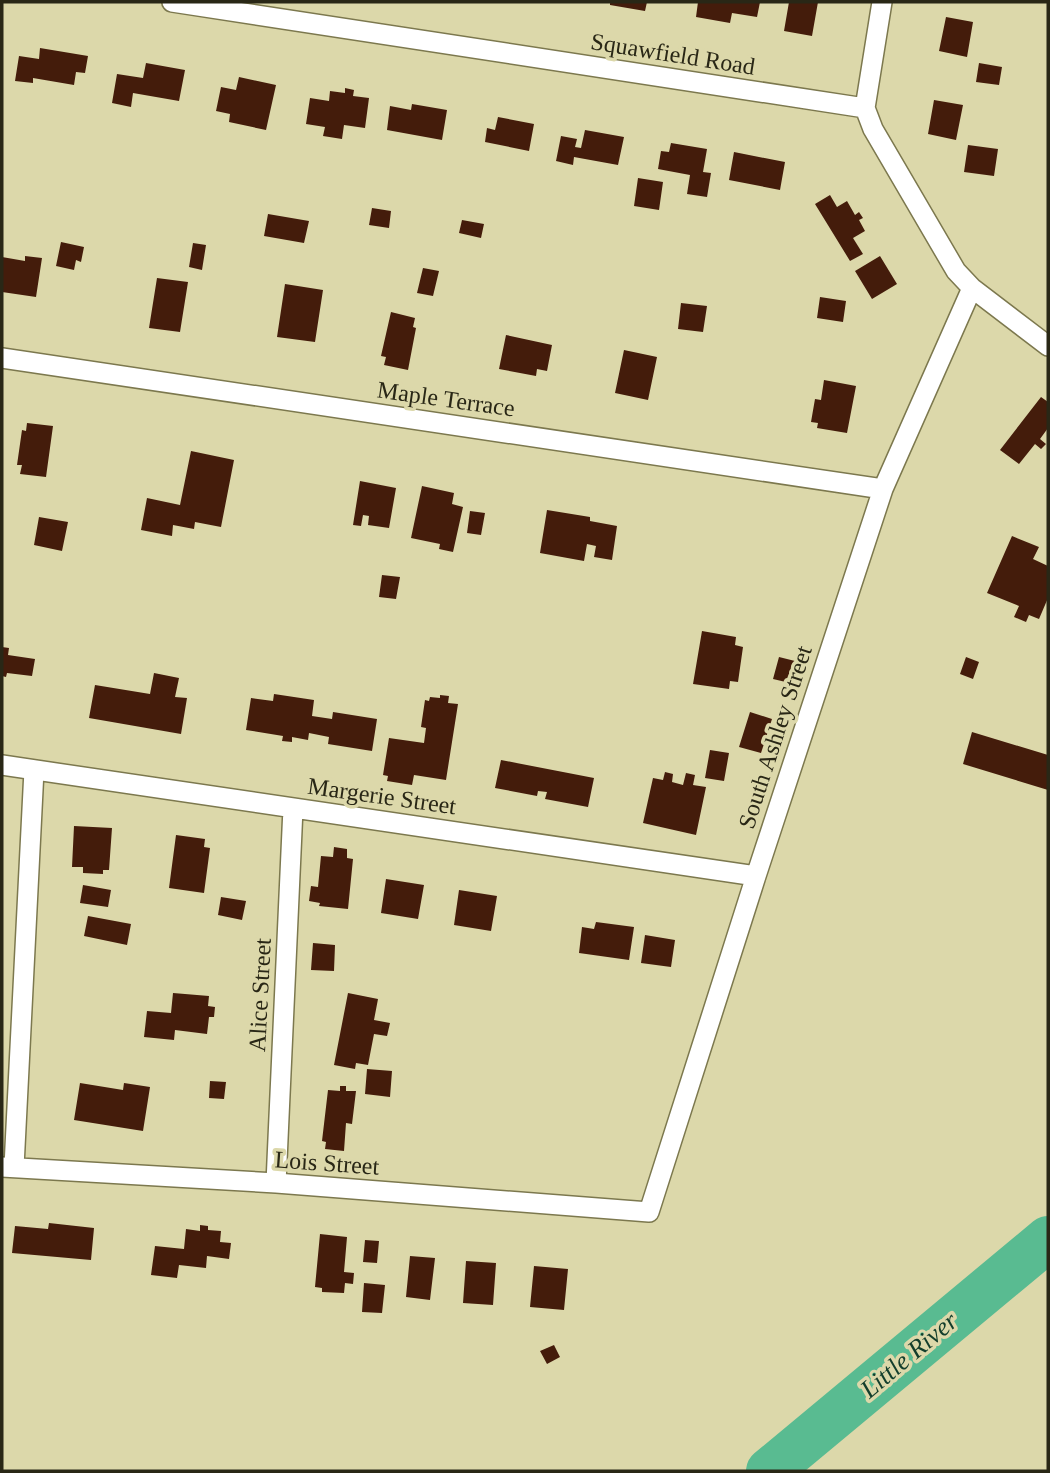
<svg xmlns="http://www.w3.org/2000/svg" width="1050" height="1473" viewBox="0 0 1050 1473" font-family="Georgia,serif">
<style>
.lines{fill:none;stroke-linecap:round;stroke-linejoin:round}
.river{stroke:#59bb91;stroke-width:46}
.building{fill:#441c0b}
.street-casing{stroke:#7c784e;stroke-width:22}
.street{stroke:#fff;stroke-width:19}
.labels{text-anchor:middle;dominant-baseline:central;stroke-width:7;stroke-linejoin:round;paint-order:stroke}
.street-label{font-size:24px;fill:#292716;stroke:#dcd8aa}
.water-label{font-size:26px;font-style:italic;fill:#133e2c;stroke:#dcd8aa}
</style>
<rect width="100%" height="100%" fill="#dcd8aa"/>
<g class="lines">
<path class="river" d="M769 1471 1048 1239"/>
</g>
<path class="building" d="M610 2H647L645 11 610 5Z
M698 2H760L757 17 732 13 730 23 696 17Z
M789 2H818L812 36 784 31Z
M946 17 973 22 967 57 939 51Z
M40 48 88 56 85 73 76 72 74 85 33 78V83L15 81 19 56 39 59Z
M146 63 185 70 179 101 133 93 131 107 112 103 117 74 143 78Z
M979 63 1002 67 999 85 976 82Z
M239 77 276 85 266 130 229 122 230 114 216 111 221 87 236 90Z
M345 88 354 90 353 96 369 98 365 128 344 125 342 139 323 136 325 127 306 124 310 98 329 101 330 91 345 93Z
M934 100 963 105 956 140 928 134Z
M412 104 447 110 442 140 387 130 390 106 411 110Z
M498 117 534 124 529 151 485 142 487 128 495 130Z
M585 130 624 137 618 165 574 157 573 165 556 161 561 136 577 139 575 147 581 148Z
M671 143 707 149 703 172 711 173 707 197 687 194 690 175 658 169 661 151 669 152Z
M968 145 998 149 994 176 964 172Z
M734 152 785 162 780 190 729 180Z
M638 178 663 182 659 210 634 206Z
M830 195 837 207 847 201 855 215 859 212 863 218 859 220 865 231 853 238 863 254 850 261 815 204Z
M372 208 391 211 389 228 369 225Z
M268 214 309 221 304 243 264 236Z
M462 220 484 224 481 238 459 233Z
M61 242 84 247 81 262 76 260 74 270 56 266Z
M193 243 206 245 202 270 189 267Z
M25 256 42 258 36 297 2 292V257L25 261Z
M880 256 897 284 872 299 855 271Z
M423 268 439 271 433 296 417 293Z
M157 278 188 282 180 332 149 328Z
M285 284 323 290 315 342 277 337Z
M820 297 846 301 843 322 817 318Z
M681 303 707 306 703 332 678 329Z
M391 312 415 318 413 327 416 328 408 370 384 365 386 357 381 356Z
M506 335 552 345 547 371 537 369 536 376 499 369Z
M624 350 657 357 648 400 615 393Z
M824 380 856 386 847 433 817 428 818 423 811 422 815 399 821 400Z
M1041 397 1048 402V428L1040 439 1046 444 1041 449 1035 444 1019 464 1000 450Z
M27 423 53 426 46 477 20 474 22 465H17L22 430 26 431Z
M191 451 234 460 221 527 195 522 194 529 173 525 172 536 141 530 147 498 180 505Z
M360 481 396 488 389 528 368 525 369 516 363 515 361 526 353 525Z
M422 486 454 493 452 504 463 507 453 552 439 549 440 544 411 538Z
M547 510 590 517V521L617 526 612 560 594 557 596 546 587 544 584 561 540 553Z
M470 511 485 513 481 535 467 533Z
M39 517 68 522 62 551 34 545Z
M1012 536 1039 547 1033 559 1048 566V598L1039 619 1029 615 1026 622 1014 617 1019 606 987 593Z
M382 575 400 577 396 599 379 597Z
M702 631 736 637 735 645 743 647 738 682 730 681 729 689 693 684Z
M2 647 9 648 8 655 35 659 32 676 7 673 6 677 2 676Z
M779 657 795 661 790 683 773 679Z
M966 657 979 662 973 679 960 674Z
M154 673 179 678 175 697 187 698 181 734 89 718 95 685 150 694Z
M274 694 314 700 312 716 332 719 333 712 377 719 372 751 328 744 329 737 309 733 308 740 292 737V742L282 741 283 736 246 730 251 698 273 701Z
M440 695 449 696 448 703 458 704 446 780 414 775 412 785 387 781 388 776 383 775 389 738 424 743 426 728 421 727 425 700 429 701 430 697 440 698Z
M750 712 772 719 761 753 739 747Z
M972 732 1048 755V790L963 764Z
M710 750 729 753 724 781 705 778Z
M501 760 594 778 588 807 545 799 547 792 538 791 537 796 495 788Z
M665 772 673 774 672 782 683 785 686 773 695 775 693 785 706 787 696 835 643 823 653 778 663 780Z
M74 826 112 828 109 870H103V874L83 873V867H72Z
M176 835 205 839 204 847 210 848 204 893 169 888Z
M334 847 347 849V858L353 859 348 909 319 906 320 903 309 901 311 886 318 887 321 856 333 857Z
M386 879 424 885 418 919 381 913Z
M83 885 111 890 108 907 80 903Z
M459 890 497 896 491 931 454 925Z
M221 897 246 901 242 920 218 915Z
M88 916 131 924 127 945 84 936Z
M596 922 634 927 629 960 579 953 582 927 594 929Z
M645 935 675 940 671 967 641 963Z
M313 943 335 945 334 971 311 970Z
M173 993 209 996 208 1006 215 1007 214 1017H209L207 1034 175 1030 174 1040 144 1037 147 1011 171 1013Z
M348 993 378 999 374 1020 390 1023 387 1036 374 1034 368 1065 356 1063 355 1069 334 1065Z
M367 1069 392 1071 390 1097 365 1094Z
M210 1081 226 1082 224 1099 209 1098Z
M80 1083 123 1090 124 1083 150 1087 143 1131 74 1120Z
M340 1086H346V1091H356L352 1124 346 1123 344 1151 325 1149 326 1142 322 1141 328 1090 340 1091Z
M49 1223 94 1228 91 1260 12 1253 15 1226 48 1229Z
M200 1225 208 1226V1230L221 1231 220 1242 231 1243 229 1259 207 1256 206 1268 179 1265 177 1278 151 1275 155 1246 184 1249 186 1229 200 1231Z
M320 1234 347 1237 344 1272 354 1273 353 1284 345 1283 344 1293 322 1292V1288L315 1287Z
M365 1240 379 1241 377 1263 363 1262Z
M410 1256 435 1258 430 1300 406 1297Z
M466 1261 496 1263 493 1305 463 1303Z
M534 1266 568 1269 564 1310 530 1307Z
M364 1283 385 1285 382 1313 362 1312Z
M554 1345 560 1357 547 1364 540 1351Z"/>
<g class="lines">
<defs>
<path id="street" d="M172 2 865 108
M882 2 865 108 873 129 956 271 972 288 1048 346
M2 358 883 489
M2 765 756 876
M2 1167 276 1183 649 1212 756 876 883 489 972 288
M14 1167 34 770
M276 1183 293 808"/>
</defs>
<use href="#street" class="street-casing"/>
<use href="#street" class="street"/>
</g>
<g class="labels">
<g class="street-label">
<text transform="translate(673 54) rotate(9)">Squawfield Road</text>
<text transform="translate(446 399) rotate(8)">Maple Terrace</text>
<text transform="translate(775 737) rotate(-72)">South Ashley Street</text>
<text transform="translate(382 796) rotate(8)">Margerie Street</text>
<text transform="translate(260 995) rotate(-87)">Alice Street</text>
<text transform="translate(327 1163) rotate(4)">Lois Street</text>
</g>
<g class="water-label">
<text transform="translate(909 1355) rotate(-40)">Little River</text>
</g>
</g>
<rect width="1050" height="1473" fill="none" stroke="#292716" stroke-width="7"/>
</svg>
